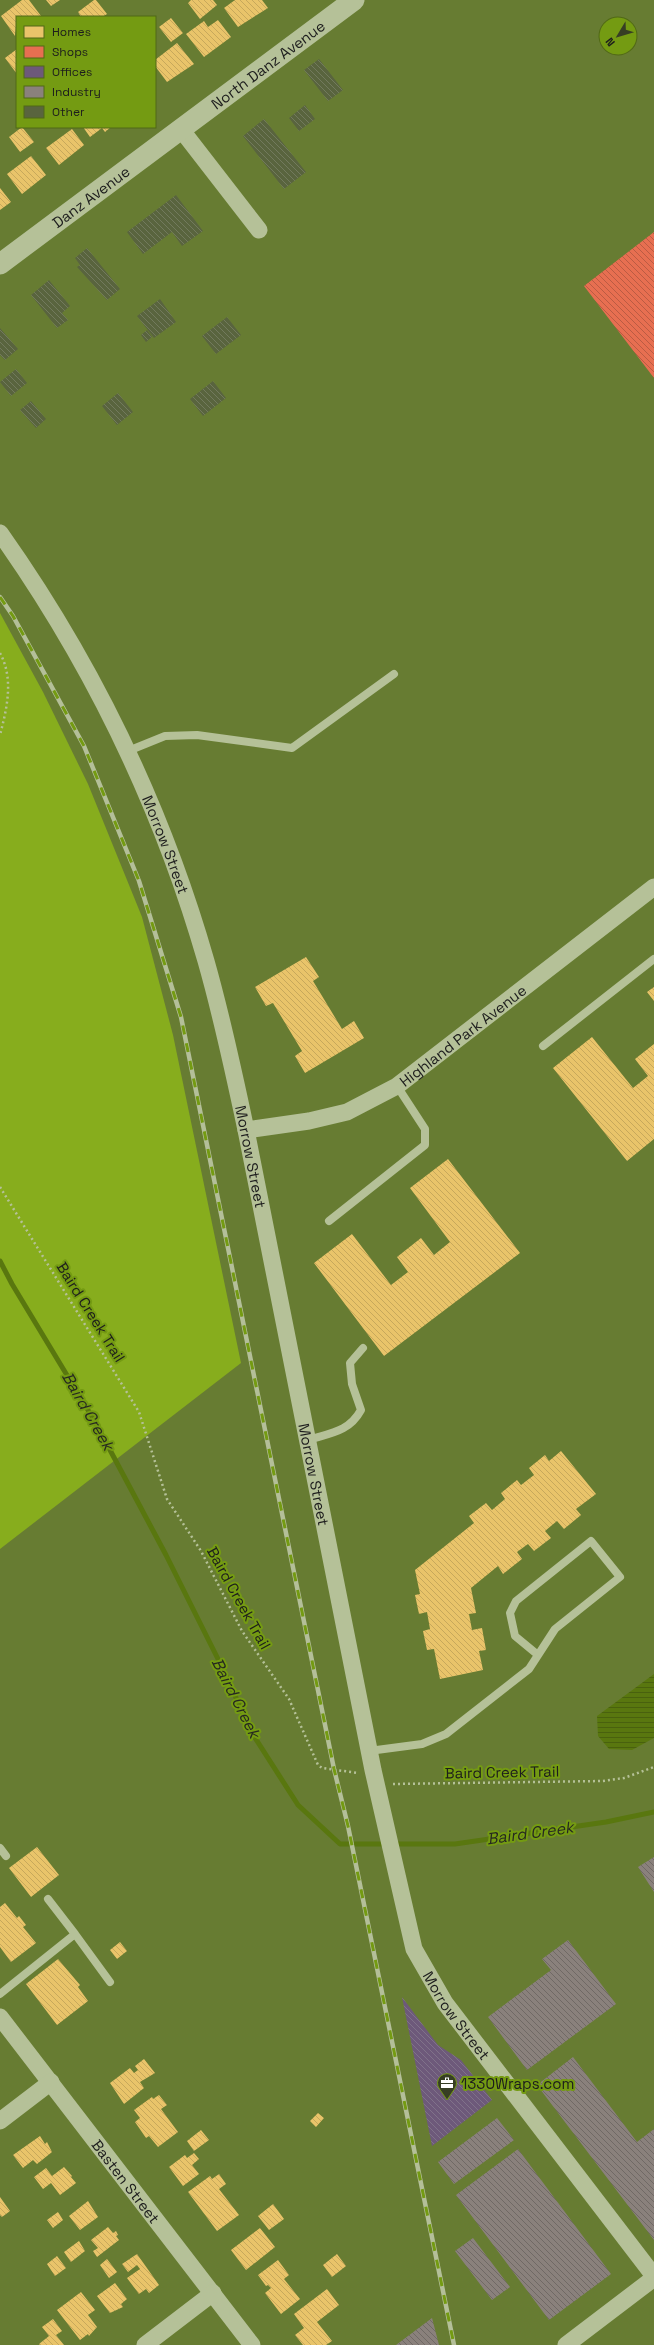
<svg xmlns="http://www.w3.org/2000/svg" width="654" height="2345" viewBox="0 0 654 2345" font-family="'Space Grotesk',sans-serif">
<style>
.park{fill:#87ad1d}
.water{fill:url(#water-rules)}
.homes{fill:url(#homes-back-hatch)}
.shops{fill:url(#shops-back-hatch)}
.offices{fill:url(#offices-back-hatch)}
.industry{fill:url(#industry-back-hatch)}
.lines{fill:none;stroke-linecap:round;stroke-linejoin:round}
.stream{stroke:#59770f;stroke-width:5}
.building{fill:url(#building-back-hatch)}
.path{stroke:#b5c198;stroke-width:2.5;stroke-dasharray:2 3;stroke-linecap:butt}
.service{stroke:#b5c198;stroke-width:8}
.minor{stroke:#b5c198;stroke-width:17}
.tertiary{stroke:#b5c198;stroke-width:21}
.rail-casing{stroke:#b4bf99;stroke-width:4.5}
.rail{stroke:#749b12;stroke-width:3;stroke-dasharray:9;stroke-linecap:butt}
.labels{text-anchor:middle;dominant-baseline:central;stroke-width:4;stroke-linejoin:round;paint-order:stroke}
.street-label{font-size:15px;fill:#1d1d1d;stroke:#749b12}
.poi-label{font-size:15px;fill:#1d1d1d;stroke:#749b12;text-anchor:start}
.water-label{font-size:16px;font-style:italic;fill:#262821;stroke:#749b12}
</style>
<defs>
<pattern id="water-rules" width="6" height="5" patternUnits="userSpaceOnUse"><rect width="6" height="5" fill="#59770f"/><path d="M0 2.5h6" fill="none" stroke="#49610e"/></pattern>
<pattern id="homes-back-hatch" width="6" height="6" patternUnits="userSpaceOnUse"><rect width="6" height="6" fill="#e9c46a"/><path d="M-1 5l2 2M0 0l6 6M5-1l2 2" fill="none" stroke="#c7a85b"/></pattern>
<pattern id="shops-back-hatch" width="6" height="6" patternUnits="userSpaceOnUse"><rect width="6" height="6" fill="#e76f51"/><path d="M-1 5l2 2M0 0l6 6M5-1l2 2" fill="none" stroke="#bb5b43"/></pattern>
<pattern id="offices-back-hatch" width="6" height="6" patternUnits="userSpaceOnUse"><rect width="6" height="6" fill="#6d597a"/><path d="M-1 5l2 2M0 0l6 6M5-1l2 2" fill="none" stroke="#80728a"/></pattern>
<pattern id="industry-back-hatch" width="6" height="6" patternUnits="userSpaceOnUse"><rect width="6" height="6" fill="#8a817c"/><path d="M-1 5l2 2M0 0l6 6M5-1l2 2" fill="none" stroke="#706965"/></pattern>
<pattern id="building-back-hatch" width="6" height="6" patternUnits="userSpaceOnUse"><rect width="6" height="6" fill="#59643e"/><path d="M-1 5l2 2M0 0l6 6M5-1l2 2" fill="none" stroke="#727a5d"/></pattern>
</defs>
<rect width="100%" height="100%" fill="#677c32"/>
<path class="park" d="M0 613 43 692 88 784 142 917 173 1035 241 1363 0 1549Z"/>
<path class="water" d="M654 1674V1738L632 1750 609 1749 598 1736 597 1716Z"/>
<path class="homes" d="M22 0H29L41 16 17 17 15 36 1 16Z
M46 0H60L51 6Z
M94 0H96L107 14 102 17H81L78 12Z
M191 0H213L217 5 200 19 188 3Z
M235 0H262L268 8 238 27 224 8Z
M171 18 183 33 171 42 159 27Z
M218 20 231 37 204 57 186 34 204 21 208 27Z
M177 43 194 64 167 82 155 66V60Z
M17 49V74L5 58Z
M22 127 34 142 20 152 9 137Z
M83 127H111L105 132 102 128 90 137Z
M72 129 84 145 59 165 46 148Z
M31 156 46 175 22 194 7 174Z
M0 188 11 202 0 210Z
M306 957 319 977 313 981 342 1029 354 1021 364 1038 305 1073 295 1056 302 1051 273 1003 266 1006 255 987Z
M654 987V1001L647 992Z
M592 1037 633 1088 648 1076 635 1059 654 1044V1139L627 1161 553 1068Z
M448 1159 520 1253 384 1356 314 1263 352 1234 391 1285 408 1272 397 1257 421 1238 434 1255 450 1242 410 1188Z
M561 1451 596 1494 576 1509 581 1515 564 1529 557 1521 545 1531 551 1538 534 1551 528 1544 517 1552 522 1559 503 1574 498 1566 471 1588 476 1613 469 1614 472 1630 482 1628 486 1650 479 1651 483 1670 440 1679 434 1649 427 1650 423 1631 430 1629 427 1612 419 1614 415 1595 420 1594 415 1570 474 1523 469 1516 486 1503 492 1510 505 1499 501 1493 517 1480 521 1485 534 1475 529 1468 545 1455 549 1461Z
M37 1847 59 1875 31 1897 9 1868Z
M5 1903 17 1918 19 1916 26 1925 23 1927 36 1943 11 1962 0 1947V1907Z
M120 1942 127 1951 117 1959 110 1950Z
M58 1959 80 1985 78 1987 88 2001 57 2025 26 1984Z
M144 2059 155 2073 140 2082 144 2088 124 2104 110 2083 130 2068 134 2073 138 2070 135 2066Z
M159 2095 167 2105 161 2109 178 2132 158 2147 149 2136 146 2138 135 2122 140 2118 134 2110 152 2097 153 2099Z
M318 2113 324 2118 316 2127 310 2121Z
M201 2130 209 2140 194 2151 187 2141Z
M40 2136 45 2144 47 2142 52 2152 37 2164 33 2160 23 2168 13 2155Z
M194 2153 199 2159 192 2165 199 2174 183 2186 169 2167 185 2155 187 2158Z
M64 2167 72 2176 71 2177 76 2183 60 2195 51 2183 43 2189 34 2177 46 2168 52 2176Z
M219 2174 226 2184 219 2189 239 2215 217 2231 188 2192 210 2176 212 2179Z
M0 2197 10 2211 2 2217 0 2215Z
M88 2201 98 2217 80 2230 69 2216Z
M273 2204 284 2219 269 2230 258 2216Z
M58 2212 63 2220 53 2228 47 2220Z
M108 2227 113 2233 116 2231 118 2235 116 2236 119 2240 97 2257 93 2251 98 2248 91 2240Z
M260 2228 275 2247 246 2270 231 2250Z
M79 2241 85 2251 71 2262 64 2252Z
M137 2254 159 2285 149 2293 146 2289 139 2294 127 2278 140 2269 137 2265 128 2272 122 2264Z
M337 2254 346 2266 332 2277 323 2265Z
M57 2256 66 2268 55 2276 47 2264Z
M107 2259 117 2272 109 2278 100 2265Z
M278 2260 289 2275 284 2279 300 2299 281 2314 265 2293 271 2288 268 2285 266 2286 258 2275Z
M115 2283 127 2299 121 2304 123 2307 110 2313 97 2296Z
M327 2289 339 2305 317 2322 332 2341 326 2345H303L295 2335 304 2328 294 2314Z
M81 2292 95 2310 88 2315 97 2327 89 2336 88 2334 80 2340 57 2310Z
M53 2319 62 2331 56 2335 64 2345H40L39 2344 49 2336 42 2327Z"/>
<path class="shops" d="M654 232V378L584 286Z"/>
<path class="offices" d="M402 1997 438 2045 461 2060 492 2100 432 2146Z"/>
<path class="industry" d="M654 1857V1892L638 1867Z
M568 1940 616 2004 527 2070 488 2017 551 1970 542 1959Z
M573 2057 637 2142 654 2129V2240L537 2085Z
M497 2118 514 2140 454 2184 438 2162Z
M518 2149 611 2274 549 2320 456 2195Z
M473 2238 510 2287 492 2300 455 2251Z
M432 2318 439 2345H396Z"/>
<g class="lines">
<path class="stream" d="M0 1261 12 1284 94 1420 166 1555 223 1669 252 1733 298 1805 340 1844H455L606 1822 654 1812"/>
</g>
<path class="building" d="M319 59 343 90 328 101 304 70Z
M305 105 315 119 299 131 289 118Z
M264 119 306 172 284 189 243 136Z
M176 195 203 231 182 246 172 232 143 254 127 232Z
M87 248 120 289 107 300 77 267 80 265 75 258Z
M49 280 70 306 62 313 68 320 57 328 31 295Z
M160 299 176 322 154 338 137 316Z
M227 317 241 335 216 354 202 336Z
M0 328 18 349 5 360 0 355Z
M147 330 152 337 146 342 141 335Z
M16 369 27 383 11 396 0 382Z
M213 381 226 398 203 416 190 399Z
M118 393 133 412 117 425 102 406Z
M31 401 46 419 36 428 20 410Z"/>
<g class="lines">
<path class="path" d="M0 653C14 679 7 708 0 735
M0 1187 139 1412 167 1499 201 1551 242 1631 289 1699 318 1765 322 1768 358 1773
M393 1784 603 1781 624 1778 654 1767"/>
<path class="service" d="M128 751 165 736 197 735 292 748 394 674
M543 1046 654 959
M329 1221 425 1145V1129L397 1086
M308 1440C330 1433 349 1432 361 1410L352 1384 350 1363 363 1348
M369 1751 422 1744 446 1734 529 1669 555 1629 620 1577 591 1541 516 1601 510 1613 515 1636 538 1655
M0 1848 6 1856
M48 1899 75 1934
M0 1994 75 1934 110 1982"/>
<g class="minor">
<path d="M180 128 259 230"/>
<path id="s1" d="M0 533C92 663 162 808 206 961 222 1017 234 1073 246 1130L373 1770 414 1949 445 2003 654 2276"/>
<path id="s2" d="M246 1130 309 1121 347 1112 397 1086 654 887"/>
<path id="s3" d="M0 2017 252 2345"/>
<path d="M0 2121 51 2082"/>
<path d="M145 2345 213 2293"/>
<path d="M566 2345 654 2278"/>
</g>
<path class="tertiary" id="s4" d="M0 264 354 0"/>
<defs>
<path id="rail" d="M0 597 13 616 84 746 139 881 181 1017 334 1769 348 1826 454 2345"/>
</defs>
<use href="#rail" class="rail-casing"/>
<use href="#rail" class="rail"/>
</g>
<defs>
<symbol id="office-pin" viewBox="-11 -11 22 30"><path d="M0 17L-7.5 6A9.5 9.5 0 1 1 7.5 6Z" fill="#373e24" stroke="#749b12"/><path d="M-6-3h4V-5.5h4V-3h4V5H-6ZM-1-4.5V-3h2v-1.5ZM-6 0V1H6V0Z" fill="#fff"/></symbol>
</defs>
<g fill-rule="evenodd">
<use href="#office-pin" x="436" y="2072" width="22" height="30"/>
</g>
<g class="labels">
<g class="street-label">
<text stroke="none"><textPath href="#s4" startOffset="334">North Danz Avenue</textPath></text>
<text stroke="none"><textPath href="#s4" startOffset="113">Danz Avenue</textPath></text>
<text stroke="none"><textPath href="#s1" startOffset="354">Morrow Street</textPath></text>
<text stroke="none"><textPath href="#s2" startOffset="242">Highland Park Avenue</textPath></text>
<text stroke="none"><textPath href="#s1" startOffset="678">Morrow Street</textPath></text>
<text transform="translate(91 1312) rotate(58)">Baird Creek Trail</text>
<text stroke="none"><textPath href="#s1" startOffset="1002">Morrow Street</textPath></text>
<text transform="translate(239 1598) rotate(61)">Baird Creek Trail</text>
<text transform="translate(502 1772) rotate(-1)">Baird Creek Trail</text>
<text stroke="none"><textPath href="#s1" startOffset="1566">Morrow Street</textPath></text>
<text stroke="none"><textPath href="#s3" startOffset="207">Basten Street</textPath></text>
</g>
<g class="poi-label">
<text x="461" y="2083">1330Wraps.com</text>
</g>
<g class="water-label">
<text transform="translate(88 1411) rotate(60)">Baird Creek</text>
<text transform="translate(236 1698) rotate(63)">Baird Creek</text>
<text transform="translate(530 1833) rotate(-8)">Baird Creek</text>
</g>
</g>
<rect x="16" y="16" width="140" height="112" fill="#749b12" stroke="#516916"/>
<rect x="24" y="26" width="20" height="12" fill="#e9c46a" stroke="#516916"/>
<text x="52" y="36" font-size="12" fill="#1d1d1d">Homes</text>
<rect x="24" y="46" width="20" height="12" fill="#e76f51" stroke="#516916"/>
<text x="52" y="56" font-size="12" fill="#1d1d1d">Shops</text>
<rect x="24" y="66" width="20" height="12" fill="#6d597a" stroke="#516916"/>
<text x="52" y="76" font-size="12" fill="#1d1d1d">Offices</text>
<rect x="24" y="86" width="20" height="12" fill="#8a817c" stroke="#516916"/>
<text x="52" y="96" font-size="12" fill="#1d1d1d">Industry</text>
<rect x="24" y="106" width="20" height="12" fill="#59643e" stroke="#516916"/>
<text x="52" y="116" font-size="12" fill="#1d1d1d">Other</text>
<g transform="translate(618 36) rotate(232)"><circle r="19" fill="#749b12" stroke="#516916"/>
<path d="M0-3L7 15L0 10L-7 15Z" fill="#373e24"/>
<text y="-6" font-size="11" font-weight="bold" text-anchor="middle" fill="#1d1d1d">N</text>
</g>
</svg>
